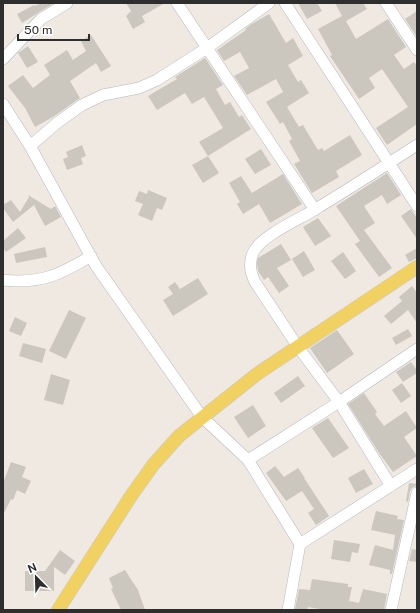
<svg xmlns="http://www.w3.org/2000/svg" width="420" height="613" viewBox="0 0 420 613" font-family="'Public Sans',sans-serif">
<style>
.building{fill:#cbc7bf}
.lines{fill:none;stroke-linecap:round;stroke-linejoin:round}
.minor-casing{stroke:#b4b7c1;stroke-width:12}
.major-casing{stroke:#c9c9c9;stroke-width:14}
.minor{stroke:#fff;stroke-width:11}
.major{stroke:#f2d163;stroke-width:13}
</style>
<rect width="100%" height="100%" fill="#efe9e1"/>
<path class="building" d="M41 3H54L22 23 17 14 34 5 35 6Z
M126 3H165L142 16 145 22 133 29 126 16 131 11Z
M298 3H317L322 11 307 19Z
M335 3H363L367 9 346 21 356 39 388 19 406 47 394 55 404 69 414 62 417 66V124L387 145 376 128 408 107 382 69 369 78 375 88 359 99 330 56 332 55 318 29 342 16Z
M417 11V37L405 19Z
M269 14 286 43 293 38 303 56 288 65 298 82 301 80 309 93 287 107 299 127 303 125 318 150 322 148 324 151 350 135 362 155 336 171 339 177 312 193 294 164 300 161 289 141 292 139 283 122 280 124 266 102 283 92 276 79 247 95 234 76 249 68 240 52 224 61 217 50 246 30 245 29 250 25Z
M91 35 111 66 101 72 96 63 70 81 80 98 53 117 35 127 25 108 8 86 23 75 33 88 50 75 44 65 67 50 73 60 86 51 81 41Z
M28 46 38 62 27 68 18 53Z
M205 58 223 85 216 89 225 105 230 102 239 117 242 115 251 129 208 156 219 173 203 183 192 165 208 156 199 142 223 128 204 97 192 104 185 93 157 110 148 96 177 79 175 77Z
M82 145 86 156 81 158 83 164 67 170 63 159 68 157 66 152Z
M261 149 271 165 255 174 245 159Z
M387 173 401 195 387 204 382 195 364 206 375 223 364 230 392 268 379 277 355 244 360 241 336 206Z
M283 174 302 204 270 223 259 204 243 214 237 204 240 202 229 183 241 176 252 193Z
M148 190 167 198 162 210 157 208 152 221 138 215 143 204 135 201 139 191 147 194Z
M28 195 51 209 55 206 61 217 45 226 34 205 13 222 3 208V205L11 200 20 212 29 197Z
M411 209 417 218V239L401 216Z
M318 218 331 236 315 246 303 227Z
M18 228 26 238 6 252 3 248V241Z
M281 244 291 260 277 268 289 286 279 293 268 277 264 280 258 271 257 263 258 258Z
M45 247 47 257 16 263 14 254Z
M417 248V258L409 262 405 255Z
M304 251 315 270 303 277 292 259Z
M343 252 356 271 345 279 331 261Z
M198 278 208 294 173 316 163 300 173 294 168 287 175 282 180 289Z
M412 286 417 293V323L408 310 391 324 384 316 402 301 399 297Z
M69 310 86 318 66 359 49 351Z
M15 317 27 323 21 336 9 331Z
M408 329 412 336 396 345 392 338Z
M337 330 354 354 327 373 310 348Z
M23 343 46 349 42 363 19 356Z
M411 362 417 370V373L403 382 396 372Z
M51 374 70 380 63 405 44 400Z
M298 376 305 386 281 403 274 393Z
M402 383 411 396 401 403 392 390Z
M364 393 377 412 375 414 384 426 406 411 417 428 404 437 417 456 393 472 379 453 348 404Z
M253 405 266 426 248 438 234 417Z
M328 418 349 448 333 458 312 428Z
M11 462 26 467 22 477 31 481 25 494 17 490 13 500 11 499 3 515V483Z
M275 466 284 477 298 468 305 478H304L329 516 316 525 308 513 314 509 302 491 286 501 266 473Z
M364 469 373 484 356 493 348 478Z
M409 483 417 484 416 486 412 488 410 491 408 502 406 501Z
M376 511 398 516 397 519 404 520 392 574H390V570L369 565 375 545 393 550 395 535 371 530Z
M334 540 360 544 358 553 352 552 350 562 331 559Z
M412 549 417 550V562L409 561Z
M60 550 75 561 65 575 54 567V591H25V571H45Z
M125 570 138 590 145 610H121L111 589 113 588 109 578Z
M312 579 348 584V587H352L349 601 359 603 363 589 387 594 384 610H352L344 609 343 610H326L308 607 307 610 295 609 299 589 310 590Z"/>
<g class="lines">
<defs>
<path id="minor" d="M177 3 315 210
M285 3 417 206
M386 3 417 50
M3 59 41 19 67 3
M3 104 30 146 96 266 202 417 248 460 300 544
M30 146 57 123 82 105 103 95 139 88 157 80 207 48 269 3
M3 280C40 284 60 275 91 256
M248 460 339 402 417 349
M391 486 339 402 298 347 255 282C250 272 248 262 254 251 263 235 298 220 314 210 349 189 383 167 417 145
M288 610 300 544 417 469
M391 610 417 493"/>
<path id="major" d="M58 610 131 496 153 465 179 436 257 374 417 267"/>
</defs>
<use href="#minor" class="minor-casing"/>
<use href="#major" class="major-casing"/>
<use href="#minor" class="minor"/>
<use href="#major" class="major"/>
</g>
<rect width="420" height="613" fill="none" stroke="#2e2e2e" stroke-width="8"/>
<g transform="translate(36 577) rotate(337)" stroke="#ffffff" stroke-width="3" paint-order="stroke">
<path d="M0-3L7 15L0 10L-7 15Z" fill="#2e2e2e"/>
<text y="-6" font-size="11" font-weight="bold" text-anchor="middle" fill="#2e2e2e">N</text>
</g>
<path d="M18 34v6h71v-6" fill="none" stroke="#2e2e2e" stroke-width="2"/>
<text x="24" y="34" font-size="12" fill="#2e2e2e" stroke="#ffffff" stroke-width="3" paint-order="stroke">50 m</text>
</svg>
